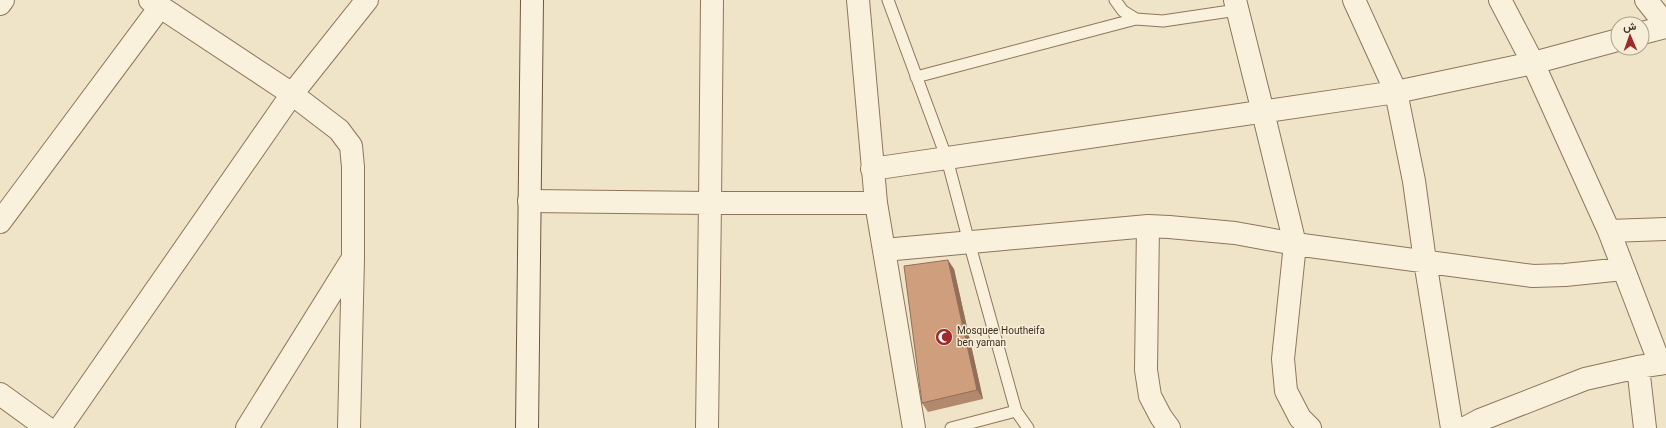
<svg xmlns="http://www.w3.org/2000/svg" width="1666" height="428" viewBox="0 0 1666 428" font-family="Georgia,Vazirmatn,serif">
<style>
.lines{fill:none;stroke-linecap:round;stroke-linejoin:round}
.service-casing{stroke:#8d765c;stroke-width:13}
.minor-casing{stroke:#8d765c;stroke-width:24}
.secondary-casing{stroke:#6f573f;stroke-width:24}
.service{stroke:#faf1dc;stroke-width:11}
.minor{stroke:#faf1dc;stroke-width:22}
.secondary{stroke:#faf1dc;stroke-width:22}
.wall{fill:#b2896c}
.shaded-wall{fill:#916f58}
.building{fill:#cf9f7d;stroke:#916f58}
.labels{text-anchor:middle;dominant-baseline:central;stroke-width:3;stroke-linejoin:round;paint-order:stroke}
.poi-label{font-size:10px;fill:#3d2e20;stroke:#f7eed8;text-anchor:start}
</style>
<rect width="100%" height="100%" fill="#f0e4c8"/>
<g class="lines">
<defs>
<path id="service" d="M888 0 947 159 969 242 1016 411 1028 428
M1115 0 1123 11 1136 19 1163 21 1237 10
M916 77 1136 19
M951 428 1016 411"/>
<path id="minor" d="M150 0 292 94 339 130 351 146 353 167V258L349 428
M858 0 876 203 914 428
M1235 0 1263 112 1295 244 1283 359 1286 391 1300 418 1310 428
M1354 0 1396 92 1414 181 1425 261 1452 428
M1500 0 1533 63 1609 231 1660 364
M1646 0 1666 25
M0 4 3 0
M1642 33 1666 27
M872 169 1396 92 1533 63 1618 40
M529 201 710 203 712 0
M0 222 160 7
M1148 226 1146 370 1150 396 1161 417 1169 428
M1609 231 1666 229
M884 250 1148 226 1169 227 1235 233 1295 244 1533 276 1565 275 1623 269
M1638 367 1645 428
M0 394 47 428
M60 428 292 94 367 0
M247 428 353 258
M707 428 710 203H876
M1465 428 1480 420 1585 379 1638 367 1666 363"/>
<path id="secondary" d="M527 428 532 0"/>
</defs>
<use href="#service" class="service-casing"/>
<use href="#minor" class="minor-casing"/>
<use href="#secondary" class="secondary-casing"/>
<use href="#service" class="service"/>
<use href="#minor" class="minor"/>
<use href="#secondary" class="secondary"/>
</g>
<path class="wall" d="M954 269 983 399 928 412 922 403Z"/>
<path class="shaded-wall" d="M948 260 954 269 983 399 977 390Z"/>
<path class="building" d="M948 260 977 390 922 403 904 266Z"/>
<defs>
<symbol id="mosque-disc" viewBox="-11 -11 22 22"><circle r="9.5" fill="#9e2a2b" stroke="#f7eed8"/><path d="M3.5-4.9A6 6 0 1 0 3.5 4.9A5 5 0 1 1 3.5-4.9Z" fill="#fff"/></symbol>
</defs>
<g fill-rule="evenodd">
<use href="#mosque-disc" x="934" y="327" width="20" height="20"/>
</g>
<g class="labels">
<g class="poi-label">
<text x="957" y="331">Mosquee Houtheifa<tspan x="957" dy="12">ben yaman</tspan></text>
</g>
</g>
<g transform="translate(1630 36) rotate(358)"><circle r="19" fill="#f7eed8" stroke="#ada18e"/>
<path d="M0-3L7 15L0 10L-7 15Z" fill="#9e2a2b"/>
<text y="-6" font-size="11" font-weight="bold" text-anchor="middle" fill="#3d2e20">ش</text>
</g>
</svg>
